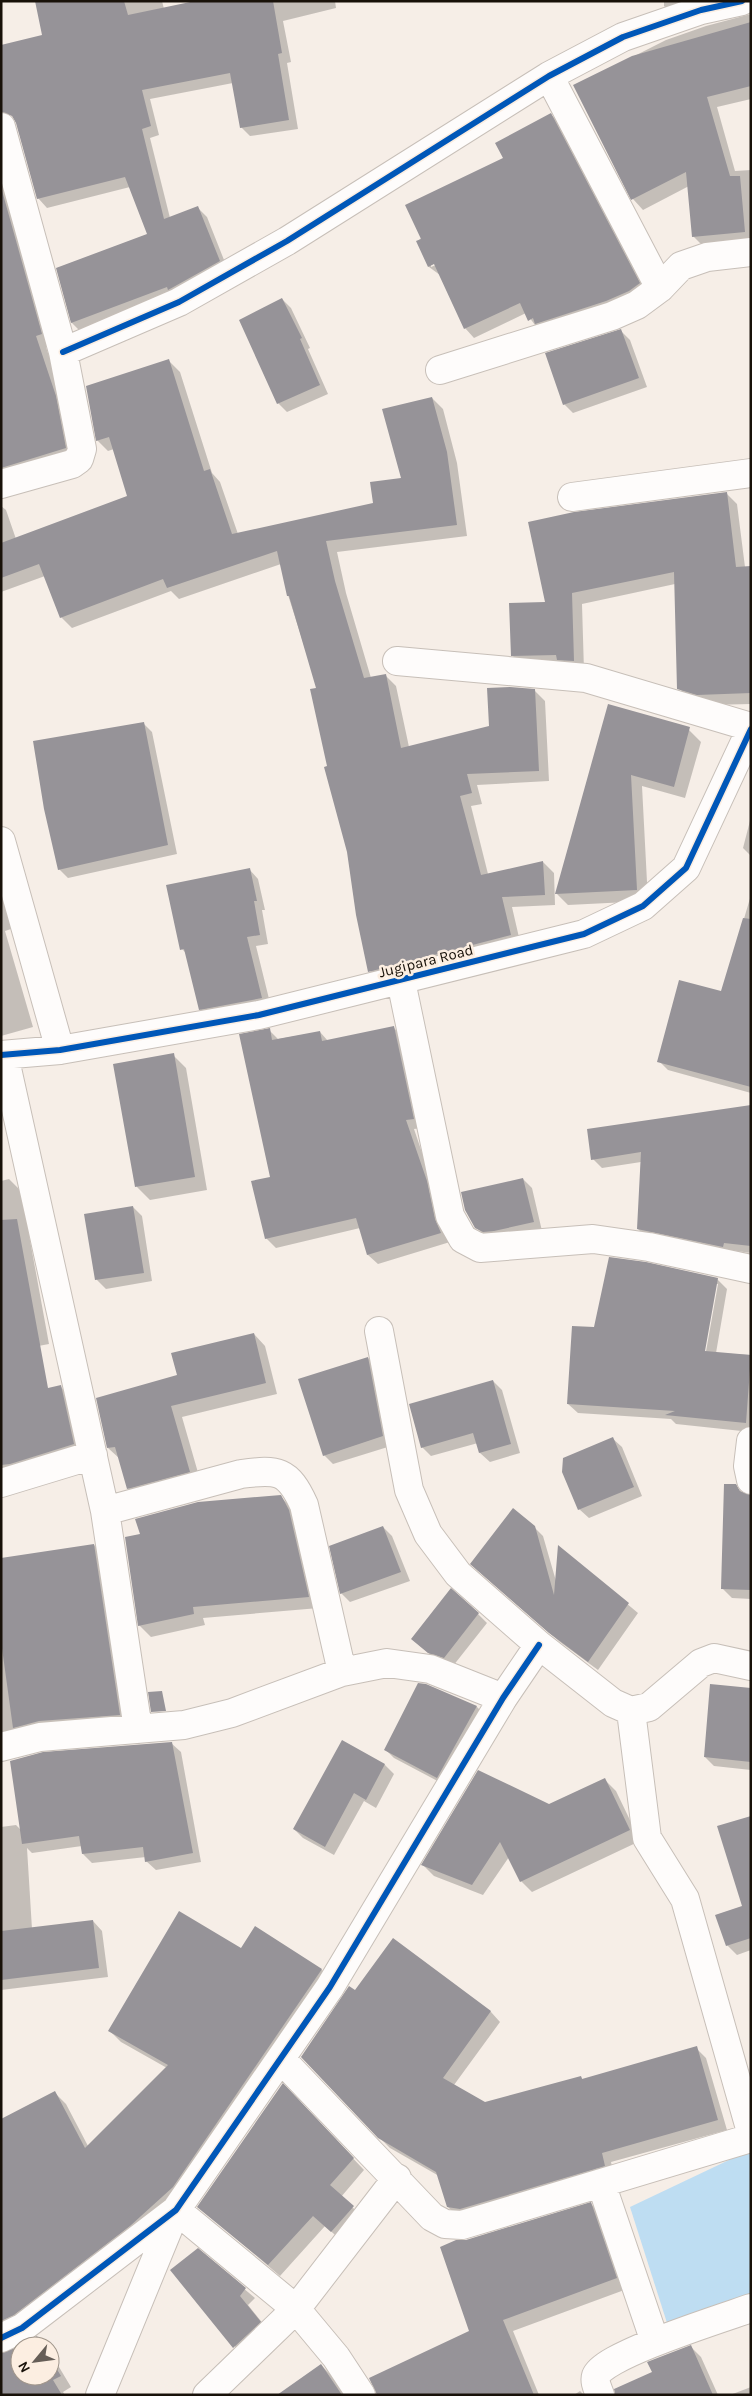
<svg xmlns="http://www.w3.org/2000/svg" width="752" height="2396" viewBox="0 0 752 2396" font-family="Karla,sans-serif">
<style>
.water{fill:#beddf2}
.shadow{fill:#0003;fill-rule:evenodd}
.building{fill:#969398}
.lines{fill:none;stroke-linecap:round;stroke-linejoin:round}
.minor-casing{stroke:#c7bfb8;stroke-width:30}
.minor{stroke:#fefcfb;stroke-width:28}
.cycleway-casing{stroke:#fceee1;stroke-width:9}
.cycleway{stroke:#0057b8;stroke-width:6}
.labels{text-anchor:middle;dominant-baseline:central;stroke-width:5;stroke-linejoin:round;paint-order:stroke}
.street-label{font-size:15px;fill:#181109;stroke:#fceee1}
</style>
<rect width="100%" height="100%" fill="#f6eee7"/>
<path class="water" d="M750 2150 751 2294 668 2326 630 2207Z"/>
<path class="shadow" d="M37 1H162L164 9 201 1H335L336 8 283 21 291 62 287 63 298 129 250 136 241 127 233 83 150 99 159 135 150 138 170 218 198 208 207 217 228 270 81 332 72 323 58 268 149 234 130 187 47 208 38 198 44 35Z
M664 1H725L675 16 664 6Z
M751 14V99L717 107 735 171 751 170V241L704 247 693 236 689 186 643 210 633 199 575 86 666 40 706 26Z
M550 114 560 123 648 293 538 329 526 313 474 338 465 328 440 275 429 267 418 241ZM441 263 431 267V264Z
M1 167 52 345 46 347 66 408 76 459 1 483Z
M282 299 291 308 310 348 308 349 328 394 287 412 278 403Z
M621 331 630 340 647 387 573 413 564 404Z
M169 361 180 372 212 473 220 482 238 534 374 504 402 479 432 398 443 409 457 463 467 536 337 552 346 593 371 678 385 675 396 686 409 747 490 727 534 690 545 701 549 781 477 785 482 804 471 806 488 874 543 862 554 873 555 905 512 907 521 946 381 982 370 971 348 852 329 767 318 689 288 595 281 564 179 599 171 591 72 628 61 617 45 576 1 592V506L6 510 16 539 129 497 114 449 108 451 97 440Z
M726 493 737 504 745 567H751V704L708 705 689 699 679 688 675 584 582 604 584 671 522 666 512 655 546 603Z
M608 709 689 730 701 742 685 798 642 786 648 901 568 905 557 894Z
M143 723 152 732 177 854 68 878 59 869Z
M751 817V856L743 848Z
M249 869 258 879 265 910H262L268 944 256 946 271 1007 209 1018 200 1009 187 954 182 949Z
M1 871 17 927 5 931 33 1027 1 1036Z
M751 895V1093L668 1070 659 1061 722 993Z
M394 1028 403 1037 422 1128 414 1129 435 1191 450 1242 378 1264 368 1255 360 1228 276 1248 266 1238 272 1178 269 1030 278 1039 320 1032 328 1041Z
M173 1055 186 1068 207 1190 150 1200 137 1187 115 1065Z
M751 1106V1253L647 1238 638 1229 641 1162 602 1168 593 1159Z
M9 1179 21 1191 49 1344 1 1353V1181Z
M523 1179 532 1188 542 1231 486 1237 476 1227Z
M133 1207 142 1216 152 1281 106 1289 97 1280 86 1215Z
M717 1279 727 1289 716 1353 751 1355V1432L676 1424 671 1419 578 1413 568 1404 595 1328ZM715 1284H718L705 1357H703Z
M254 1334 265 1346 277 1394 182 1417 201 1483 139 1500 128 1488 120 1459 108 1448 178 1376Z
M368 1358 377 1367 391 1446 333 1464 324 1455Z
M493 1381 502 1390 520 1453 490 1462 480 1453 478 1443 431 1456 422 1447Z
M61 1387 70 1396 83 1453 1 1474V1412Z
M612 1438 622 1447 642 1496 589 1518 579 1509Z
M280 1496 292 1508 319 1608 203 1618 205 1625 151 1637 139 1625 141 1535Z
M751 1514V1599L732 1598 722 1588Z
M383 1527 392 1536 410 1581 350 1602 341 1593Z
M534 1527 543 1536 556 1581 559 1547 638 1613 598 1670 560 1642 481 1573Z
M94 1545 103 1554 129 1723 1 1737V1559Z
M478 1614 487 1623 453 1666 439 1662 412 1639Z
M426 1685 477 1707 486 1716 447 1786 394 1758 385 1749Z
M751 1689V1770L714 1766 705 1757Z
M342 1742 385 1765 394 1774 376 1808 364 1801 334 1855 303 1838 294 1829Z
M171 1743 181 1752 201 1862 156 1870 146 1861V1857L92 1863 83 1854 82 1846 32 1853 27 1848 32 1929 93 1921 102 1931 108 1977 1 1990V1827L16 1825 21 1830Z
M605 1780 616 1791 640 1841 532 1892 521 1881 509 1857 483 1895 434 1876 423 1865Z
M751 1817V1950L737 1955 727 1945 743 1907Z
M256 1928 322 1970 333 1981 184 2198 1 2338V2121L55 2093 66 2104 88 2146 167 2068 121 2042 110 2031 242 1950Z
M393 1940 491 2012 500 2022 454 2085 485 2103 581 2077 583 2080 696 2048 706 2058 727 2130 611 2162 614 2175 458 2217 448 2207 439 2176 390 2148 379 2137 355 1992Z
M294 2096 364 2170 341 2197 364 2218 343 2242 325 2226 280 2276 199 2207Z
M591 2204 602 2215 627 2289 513 2331 539 2395H378L471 2332 467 2241Z
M198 2250 255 2298 248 2305 269 2331 243 2356 172 2270Z
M20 2347V2376H50V2352L71 2387 63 2392 65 2395H1Z
M691 2347 701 2357 718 2395H616L653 2373Z
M321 2365 332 2376 344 2395H279Z
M751 2387V2395H730Z
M580 2391 584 2395H574Z"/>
<path class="building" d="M35 1H124L128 15 195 1H273L282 53 278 54 289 120 240 128 230 73 142 90 151 126 142 129 164 219 198 206 220 261 168 290 167 287 71 323 56 268 147 234 125 177 37 199 16 123 12 116 1 112V45L42 35Z
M751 22V86L707 97 730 176H740L745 232 692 237 686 172 631 200 573 85 632 56Z
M551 113 640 283 629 291 606 301 535 324 533 318 528 321 520 303 464 329 434 264 428 267 416 241 421 239 405 205 503 158 495 143Z
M1 187 42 334 36 336 56 396 66 448 1 468Z
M282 298 302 338 300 339 320 385 277 404 239 320Z
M621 329 639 378 563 405 545 353Z
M169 359 204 471 210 469 232 534 373 503 370 482 401 478 382 409 432 397 447 452 457 525 326 541 335 581 364 678 386 674 401 748 489 726 487 688 510 687 535 689 539 771 467 774 472 793 460 796 481 875 543 861 545 895 502 897 511 935 368 972 356 915 347 852 324 767 327 766 310 689 316 688 289 596H287L277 551 167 588 163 579 60 618 39 564 1 578V543L127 496 109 437 96 441 86 386Z
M727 492 736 567 751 566V693L697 695 677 689 674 572 572 593 574 661 557 660 556 655 511 656 509 603 545 602 528 522 574 512Z
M608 704 690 727 674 787 631 775 637 890 555 894Z
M144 722 168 845 58 870 44 809 33 741Z
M250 868 257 901H254L260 935 247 937 262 998 199 1010 184 949 180 950 166 885Z
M743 918 751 919V1087L657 1062 679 980 721 991Z
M394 1026 414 1119 406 1120 427 1181 435 1219 441 1233 367 1255 356 1218 265 1239 251 1181 270 1177 239 1034 270 1028 272 1040 320 1031 322 1041Z
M174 1053 195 1177 135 1187 113 1064Z
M751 1105V1246L724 1243 723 1247 637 1229 641 1152 591 1160 587 1129Z
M523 1178 534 1222 494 1231 483 1232 475 1228 465 1210 461 1192Z
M133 1206 144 1273 95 1280 84 1214Z
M17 1219 48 1388 61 1385 74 1444 10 1464 1 1465V1220Z
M609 1257 646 1262 718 1278 705 1351 751 1355 746 1423 665 1415 675 1411 567 1404 572 1326 594 1327Z
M254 1333 266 1383 171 1406 190 1472 127 1489 115 1447 107 1448 96 1398 177 1375 171 1353Z
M368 1357 383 1436 323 1456 298 1379Z
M493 1380 511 1444 479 1453 473 1433 421 1448 409 1404Z
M613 1437 634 1487 578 1510 562 1472 563 1458Z
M724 1484H736L740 1491 751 1495V1590L721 1589Z
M281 1495 289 1510 309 1597 193 1607 194 1614 138 1626 125 1537 140 1534 135 1519 198 1502Z
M513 1508 535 1526 554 1595 558 1545 629 1603 588 1662 549 1633 470 1564Z
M383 1526 401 1572 340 1594 329 1546Z
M94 1544 120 1715 39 1721 13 1728 1 1641V1558Z
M451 1588 479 1613 444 1658 428 1653 411 1639Z
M418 1683 426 1684 477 1706 437 1778 384 1750Z
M710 1684 751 1688V1762L704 1757Z
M162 1691 166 1711 151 1712 148 1692Z
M342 1740 385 1764 366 1800 354 1793 325 1847 293 1829Z
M172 1742 193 1853 145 1862 143 1847 82 1854 79 1836 22 1844 10 1761 43 1752Z
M478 1770 549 1804 605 1778 630 1830 520 1882 500 1842 472 1885 421 1865Z
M751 1816V1938L726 1946 715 1915 742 1906 717 1826Z
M179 1911 241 1948 255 1926 322 1969 173 2187 130 2226 14 2315 1 2321V2119L55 2091 85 2148 168 2065 108 2031Z
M93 1920 99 1968 1 1980V1931Z
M393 1938 491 2011 443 2078 485 2102 581 2076 582 2079 697 2046 718 2120 602 2153 605 2166 460 2209 447 2207 436 2172 378 2138 301 2057 349 1986 355 1990Z
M283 2083 354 2158 330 2185 354 2206 331 2232 313 2216 268 2265 197 2207Z
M591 2202 617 2278 503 2320 534 2395H377L369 2378 469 2331 440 2247 456 2240H466Z
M198 2248 246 2288 240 2296 261 2322 233 2348 170 2270Z
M37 2336 43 2346H21L29 2342Z
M691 2345 713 2395H615L614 2389 652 2372 647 2362Z
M20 2346V2376H50V2358L61 2376 53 2380 62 2395H1V2353Z
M321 2364 342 2395H277Z"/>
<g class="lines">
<defs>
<path id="minor" d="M549 76 660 288
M1 127 63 352 82 449 79 459 72 464 1 484
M63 352 179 302 287 241 549 76 623 37 701 10 742 1
M440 370 612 316 637 305 660 288 681 266 707 257 751 252
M572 497 751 473
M397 661 586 678 751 727
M1 841 60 1050
M401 981 450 1216 463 1239 480 1248 593 1239 649 1247 751 1269
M1 1055 60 1050 259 1015 584 934 643 906 686 868 751 729
M4 1055 105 1511 138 1729
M379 1331 409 1490 428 1534 458 1574 539 1645 613 1703 631 1711 649 1707 701 1663 714 1658 751 1666
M751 1441 748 1466 751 1480
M1 1483 93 1455
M105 1511 241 1474C278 1469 288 1470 304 1505L342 1672
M631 1711 647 1838 685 1899 751 2132
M1 1747 40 1737 184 1725 232 1713 342 1672 387 1663 430 1669 503 1698
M281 2059 432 2217 445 2224 462 2225 751 2138
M601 2183 655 2342
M1 2338 22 2328 176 2210 330 1987 503 1698 539 1645
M100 2395 176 2210 296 2309 336 2357 361 2395
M207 2395 296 2309 397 2178
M600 2395C598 2389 594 2382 596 2376 603 2355 726 2317 751 2308"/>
</defs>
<use href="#minor" class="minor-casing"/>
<use href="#minor" class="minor"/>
<defs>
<path id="cycleway" d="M63 352 179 302 287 241 549 76 623 37 701 10 742 1
M1 1055 60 1050 259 1015 584 934 643 906 686 868 751 729
M1 2338 22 2328 176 2210 330 1987 503 1698 539 1645"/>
</defs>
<use href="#cycleway" class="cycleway-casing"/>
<use href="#cycleway" class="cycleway"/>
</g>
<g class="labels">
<g class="street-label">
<text transform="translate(426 961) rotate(-14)">Jugipara Road</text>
</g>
</g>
<rect width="752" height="2396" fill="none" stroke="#181109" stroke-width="5"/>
<g transform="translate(35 2361) rotate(241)"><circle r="24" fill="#fceee1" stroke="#a1968b"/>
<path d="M0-4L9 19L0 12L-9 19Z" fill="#665e57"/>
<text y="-8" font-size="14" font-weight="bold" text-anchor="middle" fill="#181109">N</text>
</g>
</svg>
